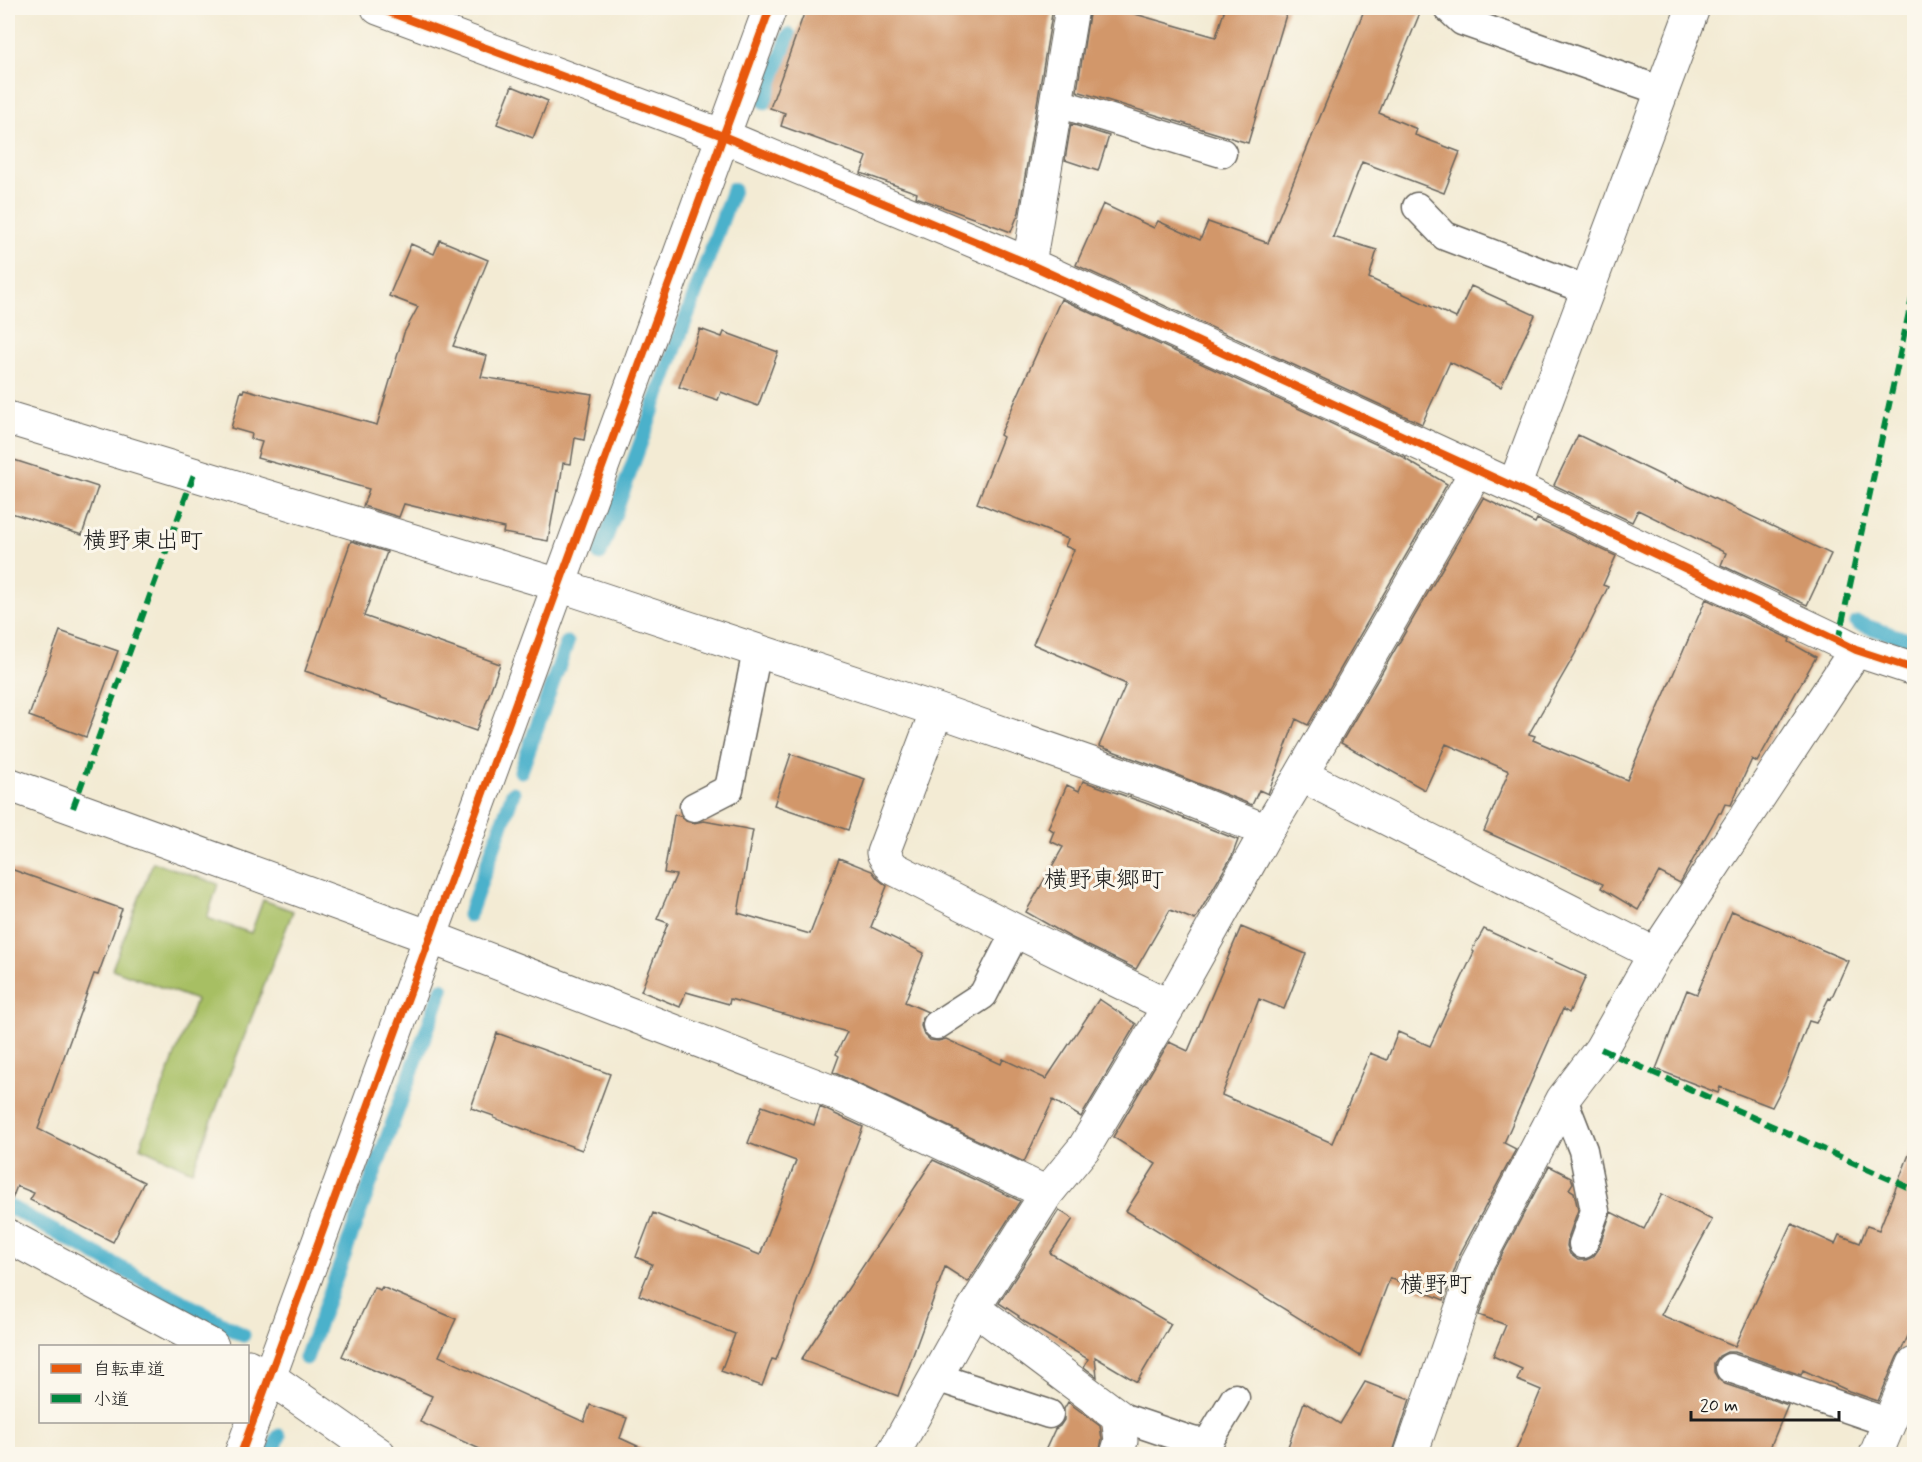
<svg xmlns="http://www.w3.org/2000/svg" width="1922" height="1462" viewBox="0 0 1922 1462" font-family="Mynerve,'Klee One',sans-serif">
<style>
.green{fill:#a7bf64;stroke:#626e40;stroke-width:1.5}
.lines{fill:none;stroke-linecap:round;stroke-linejoin:round}
.stream{stroke:#4cb1cb;stroke-width:15}
.building{fill:#d2976a}
.lane-casing{stroke:#67645c;stroke-width:31}
.street-casing{stroke:#67645c;stroke-width:35}
.lane{stroke:#fff;stroke-width:28}
.street{stroke:#fff;stroke-width:33}
.quiet{stroke:#00873e;stroke-width:6;stroke-dasharray:12 6;stroke-linecap:butt}
.cycleway-casing{stroke:#fbf7ec;stroke-width:11}
.cycleway{stroke:#e8590c;stroke-width:8}
.labels{text-anchor:middle;dominant-baseline:central;stroke-width:6;stroke-linejoin:round;paint-order:stroke}
.quarter-label{font-size:24px;fill:#1c1c1c;stroke:#fbf7ec}
</style>
<rect width="100%" height="100%" fill="#fbf7ec"/>
<filter id="ink" filterUnits="userSpaceOnUse"><feTurbulence type="fractalNoise" baseFrequency=".0167" numOctaves="2"/><feDisplacementMap in="SourceGraphic" scale="12" xChannelSelector="R" yChannelSelector="G"/><feConvolveMatrix kernelMatrix="1 2 1 2 8 2 1 2 1" color-interpolation-filters="sRGB"/></filter>
<filter id="wash" filterUnits="userSpaceOnUse"><feTurbulence type="fractalNoise" baseFrequency=".008" numOctaves="4" result="noise"/><feDisplacementMap in="SourceGraphic" scale="24" xChannelSelector="R" yChannelSelector="G"/><feGaussianBlur stdDeviation="1.35" result="paint"/><feColorMatrix in="noise" values="0 0 0 0 0 0 0 0 0 0 0 0 0 0 0 0 0 1.4 0 .05"/><feComposite in="paint" operator="in"/></filter>
<g filter="url(#wash)">
<rect width="100%" height="100%" fill="#f3ebd4"/>
<path class="green" d="M153 862 218 884 207 918 251 933 263 900 293 911 192 1171 140 1147 196 1000 112 969Z"/>
<g class="lines">
<path class="stream" d="M765 102 789 35
M600 554 733 190
M1857 623 1914 642
M521 771 567 643
M469 915 513 793
M8 1206 243 1335
M306 1358 442 989
M272 1454 279 1436"/>
</g>
<g id="blocks">
<path class="building" d="M806 8H1053L1019 212 1011 232 916 197 917 193 861 173 867 157 781 126 785 113 770 108Z
M1090 8H1114L1216 37 1225 8H1288L1248 143 1077 91Z
M1365 8H1422L1379 113 1417 129 1415 135 1460 152 1444 193 1362 162 1333 237 1377 250 1369 278 1456 318 1471 286 1535 315 1501 387 1450 362 1422 424 1076 265 1103 204 1154 228 1158 221 1200 240 1208 222 1268 243Z
M512 86 548 101 533 138 497 124Z
M1071 124 1109 136 1098 171 1065 160Z
M440 240 488 260 453 346 487 356 481 377 592 394 584 440 575 438 571 464 563 463 559 491 557 490 548 541 503 533 504 528 404 504 399 517 363 506 369 489 257 458 262 442 251 439 252 434 231 428 241 391 243 392 244 389 377 425 404 333 418 307 389 296 411 244 434 254Z
M1061 299 1406 458 1405 459 1447 484 1308 725 1296 719 1268 794 1259 790 1252 805 1162 769 1099 746 1126 684 1033 644 1074 550 1065 546 1068 539 977 503 1003 437 1000 435Z
M700 329 722 337 724 332 778 352 758 406 721 392 718 400 679 387Z
M1578 435 1675 482V480L1831 554 1807 605 1721 565 1726 553 1638 510 1632 522 1554 485Z
M8 458 98 487 82 535 8 512Z
M1483 498 1535 523 1537 519 1616 556 1603 585 1608 587 1575 654 1529 734 1535 736 1533 740 1627 780 1706 599 1790 639 1789 642 1816 657 1757 762 1752 759 1731 805 1725 804 1721 813H1719L1680 883 1659 872 1638 910 1601 888 1603 884 1484 831 1509 771 1446 744 1425 790 1341 743Z
M351 541 387 552 364 616 500 664 476 731 305 671Z
M60 631 118 651 86 737 29 716Z
M791 754 865 779 848 830 774 805Z
M1083 781 1148 804 1238 840 1232 856 1195 920 1170 910 1136 969 1070 937 1026 912 1063 847 1050 841 1054 831 1048 828 1067 785 1079 791Z
M674 815 681 816 686 821 693 823 704 821 753 830 738 913 810 934 839 858 872 871 878 879 887 886 871 927 924 953 905 1002 928 1012 922 1018 921 1026 924 1034 930 1040 938 1041 946 1039 1001 1064 1003 1059 1046 1079 1099 999 1136 1024 1081 1117 1053 1100 1024 1162 833 1072 839 1056 836 1054 847 1032 730 999 729 1004 686 992 680 1007 641 991 668 923 657 919 676 875 664 873Z
M8 868 122 909 98 975 94 974 38 1129 144 1182 113 1242 30 1200 34 1193 17 1186 12 1199 8 1198Z
M1732 911 1848 961 1831 999 1829 998 1816 1023 1809 1021 1785 1082 1772 1107 1720 1087 1718 1093 1656 1069 1687 990 1697 994Z
M1241 927 1306 954 1284 1009 1259 999 1222 1095 1332 1143 1370 1053 1387 1060 1398 1032 1430 1046 1474 952 1472 950 1484 929 1586 976 1569 1013 1563 1009 1504 1143 1516 1149 1461 1252 1444 1300 1390 1278 1360 1356 1126 1211 1156 1164 1113 1137 1169 1042 1188 1051Z
M497 1033 610 1074 582 1150 510 1124 494 1118V1116L471 1108Z
M762 1106 814 1125 820 1107 863 1127 776 1360 772 1359 762 1386 721 1371 735 1334 639 1295 652 1264 636 1257 653 1213 760 1255 796 1161 748 1143Z
M1912 1147H1914V1323L1902 1349 1897 1357 1878 1401 1849 1391 1803 1370 1801 1375 1735 1352H1727L1719 1356 1714 1363V1372L1718 1379 1725 1384 1788 1405 1767 1455H1514L1541 1390 1517 1380 1522 1369 1493 1356 1506 1325 1479 1315 1495 1268 1549 1166 1571 1177 1573 1183 1569 1189 1574 1192 1578 1210 1568 1238 1567 1246 1570 1254 1578 1260H1586L1593 1257 1598 1250 1611 1212 1644 1229 1662 1194 1712 1220 1661 1315 1735 1346 1792 1224 1835 1244 1839 1235 1860 1243 1867 1226 1879 1230Z
M933 1160 1020 1201 968 1282 945 1267 898 1396 801 1360Z
M1059 1210 1073 1219 1050 1253 1171 1324 1137 1382 1095 1357 1097 1377 1084 1367 1088 1359 1025 1322 1018 1317 1019 1316 999 1303Z
M374 1287 380 1290 382 1287 456 1319 439 1356 584 1422 590 1405 627 1418 620 1438 657 1455H493L420 1422 432 1396 342 1356Z
M1365 1382 1410 1399 1392 1455H1285L1304 1402 1340 1424Z
M1068 1402 1100 1426 1102 1439 1099 1455H1043L1055 1429 1060 1426 1064 1420V1409Z"/>
</g>
</g>
<g filter="url(#ink)">
<use href="#blocks" fill-opacity="0" stroke="#67645c" stroke-width="1.5"/>
<g class="lines">
<defs>
<path id="lane" d="M1448 8 1462 21 1662 91
M1055 102 1222 153
M1417 207 1445 236 1587 290
M694 807 729 789 757 651
M937 1025 983 995 1016 931
M1563 1099 1583 1150 1595 1211 1583 1244
M1730 1368 1890 1423
M936 1377 1049 1414
M1118 1416 1195 1442 1209 1441 1235 1398"/>
<path id="street" d="M378 8 723 136 1029 264 1514 487 1838 641 1856 650 1914 669
M1029 264 1072 8
M8 418 559 585 937 710 1155 786 1267 831
M1514 487 1693 8
M937 710 883 853 893 868 1016 931 1169 1006
M1301 775 1655 954
M8 784 430 937 840 1095 1047 1193
M8 1236 212 1346
M248 1366 269 1377 379 1454
M241 1454 770 8
M893 1454 974 1308
M1117 1454 1121 1441 1118 1416 974 1308 1047 1193 1084 1148 1169 1006 1267 831 1301 775 1477 470
M1411 1454 1478 1261 1563 1099 1601 1049 1655 954 1856 650
M1876 1454 1914 1364"/>
</defs>
<use href="#lane" class="lane-casing"/>
<use href="#street" class="street-casing"/>
<use href="#lane" class="lane"/>
<use href="#street" class="street"/>
<path class="quiet" d="M1838 641 1914 289
M73 808 194 474
M1601 1049 1914 1190"/>
<defs>
<path id="cycleway" d="M378 8 723 136 1029 264 1514 487 1838 641 1856 650 1914 669
M241 1454 770 8"/>
</defs>
<use href="#cycleway" class="cycleway-casing"/>
<use href="#cycleway" class="cycleway"/>
</g>
</g>
<g class="labels">
<g class="quarter-label">
<text x="143" y="541">横野東出町</text>
<text x="1104" y="880">横野東郷町</text>
<text x="1436" y="1285">横野町</text>
</g>
</g>
<rect width="1922" height="1462" fill="none" stroke="#fbf7ec" stroke-width="30"/>
<rect x="39" y="1345" width="210" height="78" fill="#fbf7ec" stroke="#a29f99" stroke-width="1.5"/>
<rect x="51" y="1364" width="30" height="9" fill="#e8590c" stroke="#a29f99" stroke-width="1.5"/>
<text x="93" y="1375" font-size="18" fill="#1c1c1c">自転車道</text>
<rect x="51" y="1394" width="30" height="9" fill="#00873e" stroke="#a29f99" stroke-width="1.5"/>
<text x="93" y="1405" font-size="18" fill="#1c1c1c">小道</text>
<path d="M1691 1411v9h148v-9" fill="none" stroke="#1c1c1c" stroke-width="3"/>
<text x="1700" y="1411" font-size="18" fill="#1c1c1c" stroke="#fbf7ec" stroke-width="4.5" paint-order="stroke">20 m</text>
</svg>
